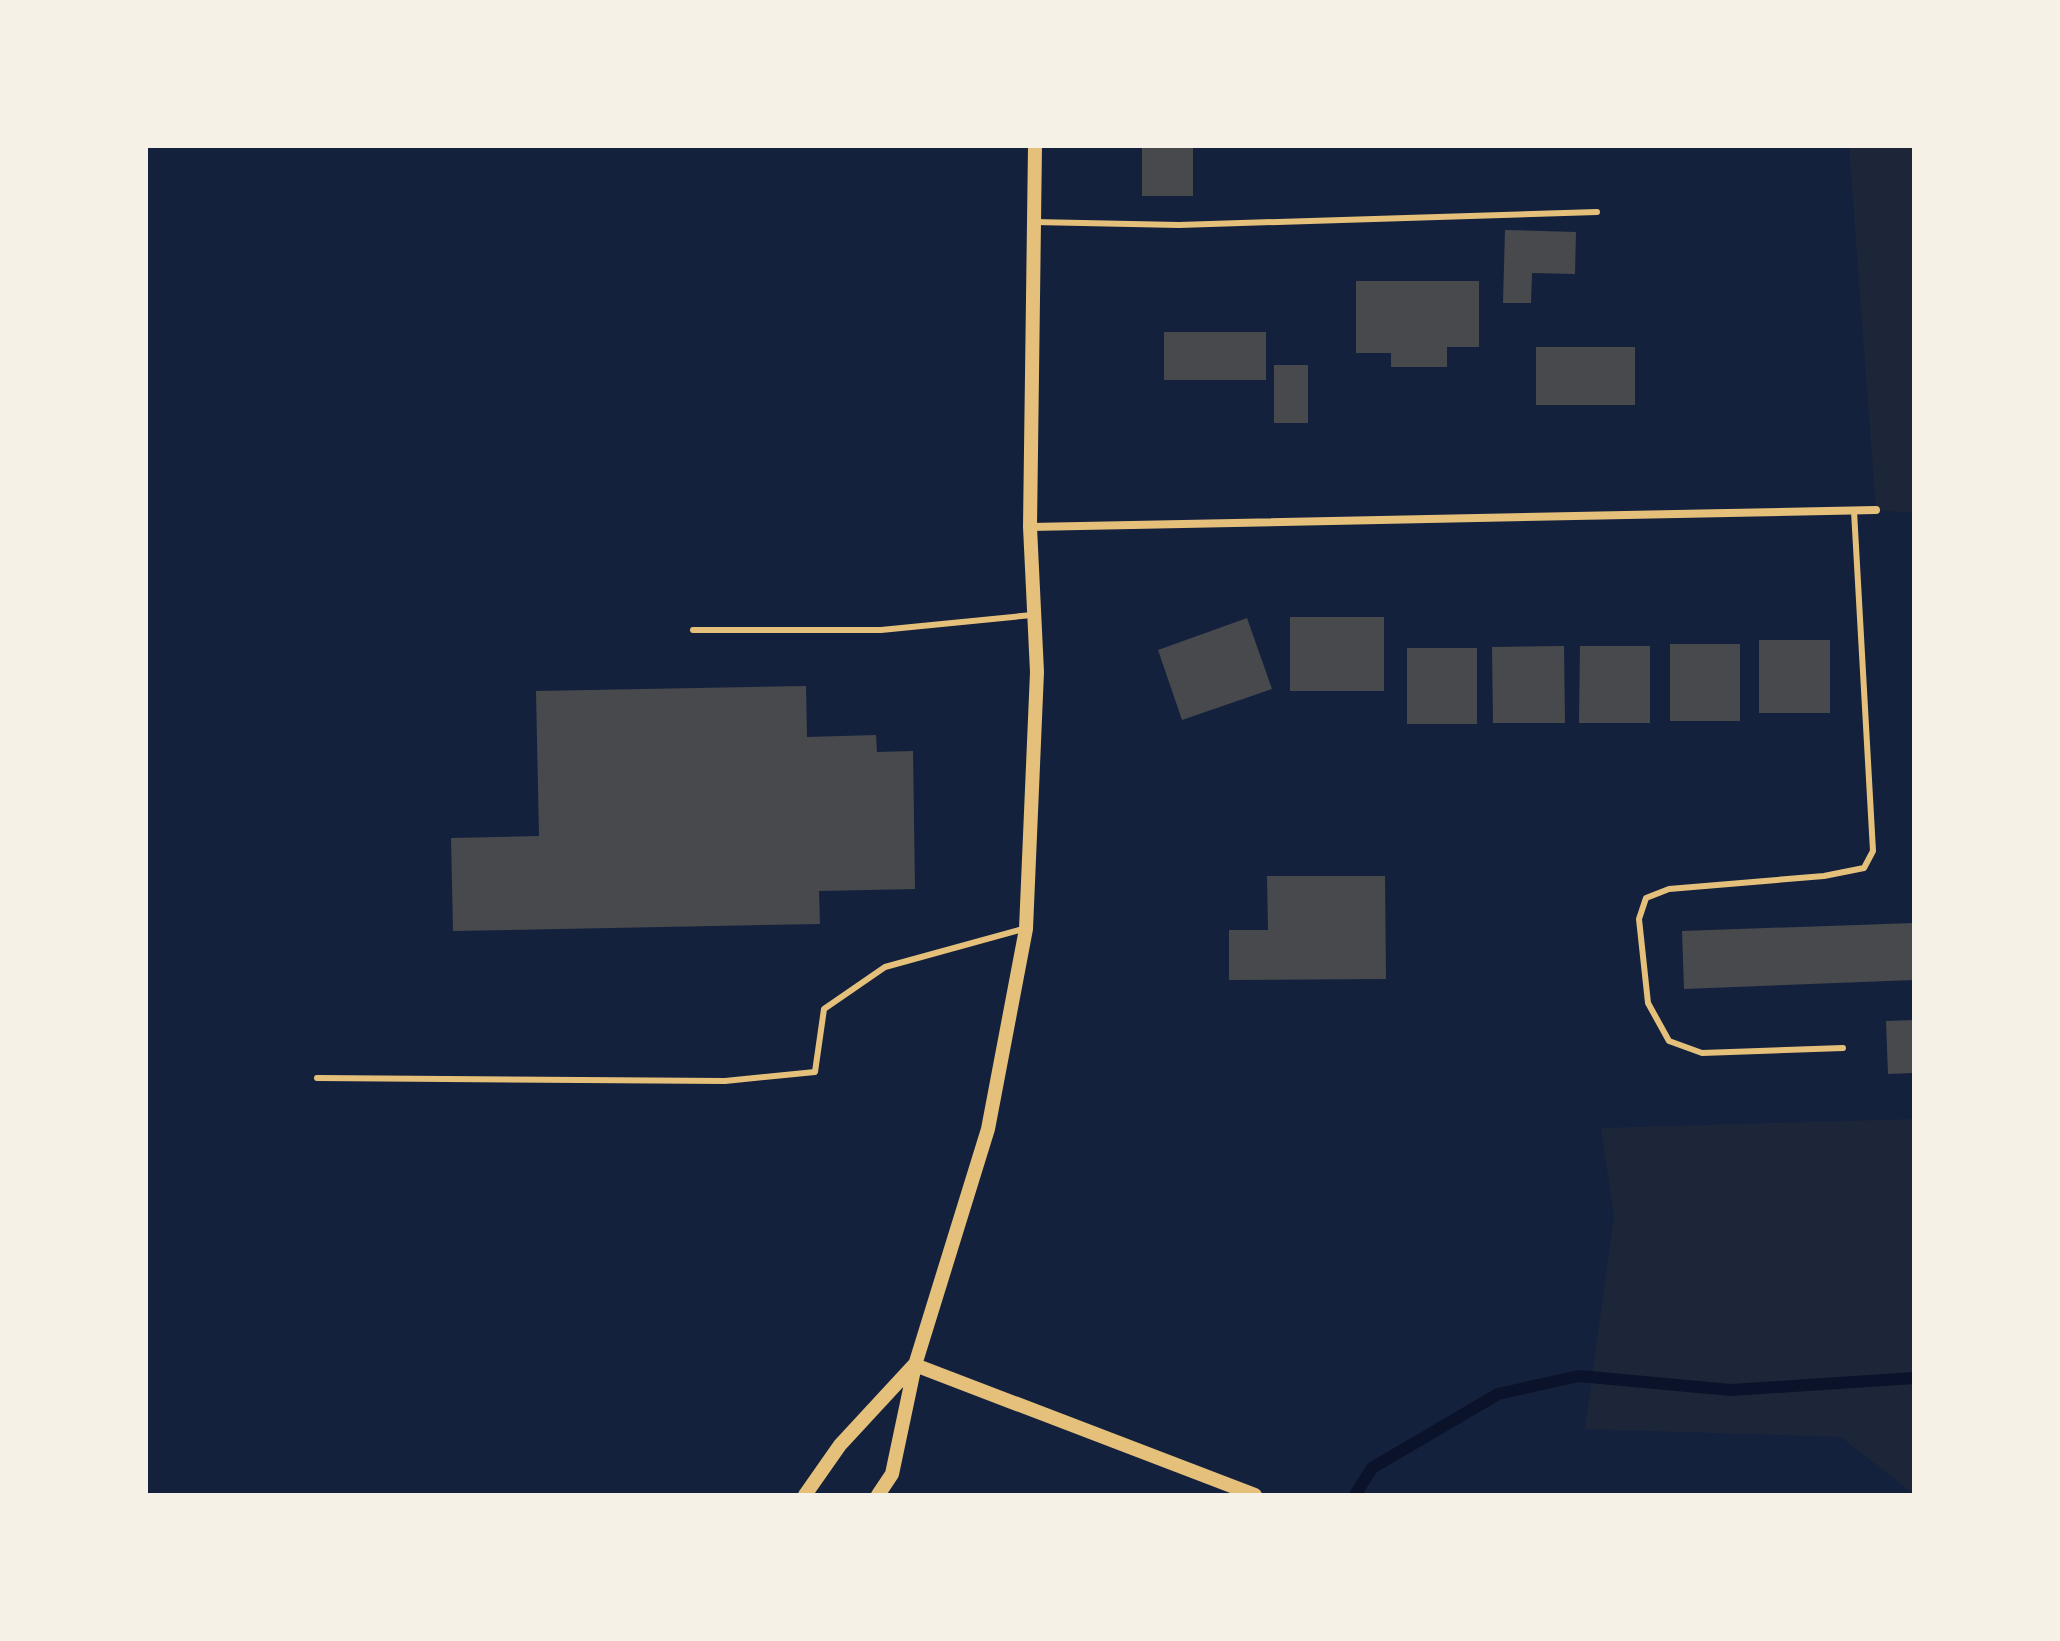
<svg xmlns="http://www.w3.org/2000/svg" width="2060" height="1641" viewBox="0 0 2060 1641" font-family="Overpass,sans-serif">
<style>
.green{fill:#1d2539}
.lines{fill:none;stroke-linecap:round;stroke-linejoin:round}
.stream{stroke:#0b132b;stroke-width:12}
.building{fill:#48494c}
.service{stroke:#e5c07b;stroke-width:6}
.minor{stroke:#e5c07b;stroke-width:8}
.tertiary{stroke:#e5c07b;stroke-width:14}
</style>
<rect width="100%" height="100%" fill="#14213d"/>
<path class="green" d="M1849 146H1914V513L1876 510Z
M1914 1119V1494L1841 1437 1585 1429 1614 1216 1601 1128Z"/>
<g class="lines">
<path class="stream" d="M1355 1495 1372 1468 1498 1394 1579 1376 1731 1390 1914 1378"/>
</g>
<path class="building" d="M1142 146H1193V196H1142Z
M1505 230 1576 232 1575 274 1532 273 1531 303H1503Z
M1356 281H1479V347H1447V367H1391V353H1356Z
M1164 332H1266V380H1164Z
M1536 347H1635V405H1536Z
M1274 365H1308V423H1274Z
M1290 617H1384V691H1290Z
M1247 618 1272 689 1182 720 1158 650Z
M1759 640H1830V713H1759Z
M1670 644H1740V721H1670Z
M1564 646 1565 723H1493L1492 647Z
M1580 646H1650V723H1579Z
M1407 648H1477V724H1407Z
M806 686 807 737 876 735 877 752 913 751 915 889 819 891 820 924 453 931 451 838 539 836 536 691Z
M1267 876H1385L1386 979 1229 980V930H1268Z
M1914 923V980L1684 989 1682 931Z
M1914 1020V1073L1888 1074 1886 1021Z"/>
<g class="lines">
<path class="service" d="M1034 222 1179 225 1597 212
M693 630H881L1032 615
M1843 1048 1702 1053 1669 1041 1648 1003 1639 919 1646 898 1669 889 1824 876 1864 868 1873 851 1854 511
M317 1078 725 1081 815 1072 824 1009 885 967 1023 929"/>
<path class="minor" d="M1030 527 1876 510"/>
<path class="tertiary" d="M915 1365 1255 1495
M805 1495 840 1445 914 1365
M878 1495 892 1474 915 1365 988 1129 1026 929 1037 672 1030 527 1035 146"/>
</g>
<rect width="2060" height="1641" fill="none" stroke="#f6f1e7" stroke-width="296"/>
</svg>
